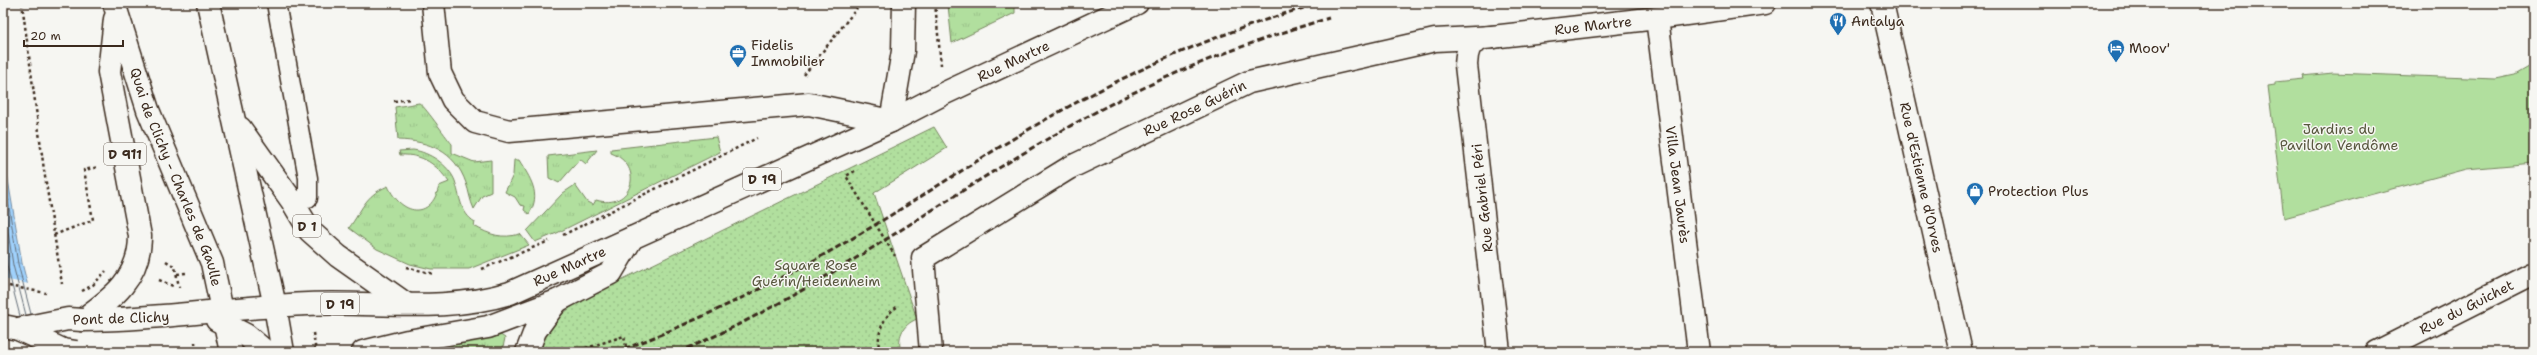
<svg xmlns="http://www.w3.org/2000/svg" width="2537" height="355" viewBox="0 0 2537 355" font-family="'Shantell Sans',sans-serif">
<style>
.grass{fill:url(#grass-tufts);stroke:#76845e}
.park{fill:url(#park-dots);stroke:#76845e}
.garden{fill:#b1df9e;stroke:#76845e}
.water{fill:url(#water-ripples);stroke:#778ea3}
.pier{fill:#f6f6f2}
.lines{fill:none;stroke-linecap:round;stroke-linejoin:round}
.shore{stroke:#636d77;stroke-width:1}
.lane-casing{stroke:#3b2a1e;stroke-width:21}
.street-casing{stroke:#3b2a1e;stroke-width:25}
.primary-casing{stroke:#3b2a1e;stroke-width:25}
.path{stroke:#3b2a1e;stroke-width:2.5;stroke-dasharray:3 3;stroke-linecap:butt}
.lane{stroke:#f6f6f2;stroke-width:18}
.street{stroke:#f6f6f2;stroke-width:22}
.primary{stroke:#f6f6f2;stroke-width:22}
.rail{stroke:#3b2a1e;stroke-width:3;stroke-dasharray:6 3;stroke-linecap:butt}
.primary-bridge-casing{stroke:#3b2a1e;stroke-width:25;stroke-linecap:butt}
.path-bridge{stroke:#3b2a1e;stroke-width:2.5;stroke-dasharray:3 3;stroke-linecap:butt}
.primary-bridge{stroke:#f6f6f2;stroke-width:22}
.labels{text-anchor:middle;dominant-baseline:central;stroke-width:3;stroke-linejoin:round;paint-order:stroke}
.shield{fill:#f6f6f2;stroke:#73675e;stroke-width:1}
.shield-label{font-size:13px;font-weight:bold;fill:#3b2a1e}
.poi-label{font-size:14px;fill:#3b2a1e;stroke:#f6f6f2;text-anchor:start}
.street-label{font-size:14px;fill:#3b2a1e;stroke:#f6f6f2}
.park-label{font-size:14px;fill:#58573e;stroke:#f6f6f2}
</style>
<defs>
<pattern id="grass-tufts" width="24" height="20" patternUnits="userSpaceOnUse"><rect width="24" height="20" fill="#b1df9e"/><path d="M3 7l-1-3M5 7V3M7 7l1-3M15 17l-1-3M17 17v-4M19 17l1-3" fill="none" stroke="#99c088"/></pattern>
<pattern id="park-dots" width="8" height="8" patternUnits="userSpaceOnUse"><rect width="8" height="8" fill="#b1df9e"/><path d="M2 2h.1M6 6h.1" fill="none" stroke="#99c088" stroke-width="1.8" stroke-linecap="round"/></pattern>
<pattern id="water-ripples" width="26" height="14" patternUnits="userSpaceOnUse"><rect width="26" height="14" fill="#9fd1fc"/><path d="M2 4q2-2 4 0t4 0M15 11q2-2 4 0t4 0" fill="none" stroke="#8ab4d8"/></pattern>
</defs>
<rect width="100%" height="100%" fill="#f6f6f2"/>
<filter id="ink" filterUnits="userSpaceOnUse"><feTurbulence type="fractalNoise" baseFrequency=".025" numOctaves="2"/><feDisplacementMap in="SourceGraphic" scale="8" xChannelSelector="R" yChannelSelector="G"/><feConvolveMatrix kernelMatrix="1 2 1 2 8 2 1 2 1" color-interpolation-filters="sRGB"/></filter>
<g filter="url(#ink)">
<path class="grass" d="M961 3H1015V13L952 43 948 5Z
M419 103C424 105 445 136 452 144V153L474 162 491 160V192L482 196 474 209C470 201 469 191 466 183 455 151 429 141 398 140L395 107Z
M716 137 720 152 557 233 535 242 527 231 563 193 575 185 587 202 593 205 596 200C632 211 646 166 611 153V149Z
M413 150C429 152 449 165 455 181 460 196 460 213 475 222L474 226C490 235 502 239 520 234L529 245 469 269H431L410 264 377 249 349 228C363 209 364 196 388 186 401 215 431 221 439 186L449 182C436 164 423 154 400 155L399 151Z
M597 150 586 164 580 159 559 183 549 178 548 156Z
M514 160H519C530 178 542 194 529 214L524 210 525 206 520 205 515 197 505 192 513 175Z
M499 334 505 338 502 352H418Z"/>
<path class="park" d="M934 127 947 148 874 193 917 319C902 325 897 337 901 352H535L555 320 580 300Z"/>
<path class="garden" d="M2534 64V163L2466 169 2284 218 2268 86 2275 85V82L2304 79 2303 76 2333 73 2496 79 2515 75Z"/>
<path class="water" d="M3 150 22 263 45 352H3Z"/>
<path class="pier" d="M3 279 29 284 47 352H3Z"/>
<g class="lines">
<path class="shore" d="M3 170 18 264 31 314
M3 198 13 265 26 315
M3 238 7 266 20 316"/>
<defs>
<path id="lane" d="M276 3 308 178V198L292 201"/>
<g id="street">
<path d="M433 3 440 73 453 100 475 122 509 131 809 104 891 121 903 51 904 3"/>
<path id="s1" d="M1882 3 1961 352"/>
<path id="s2" d="M1657 18 1699 352"/>
<path id="s3" d="M931 352 923 258 1069 168 1249 82 1435 40 1494 37"/>
<path id="s4" d="M1499 352 1466 65 1467 55 1470 45 1483 38 1657 18 1765 3"/>
<path id="s5" d="M2377 352 2534 273"/>
</g>
<g id="primary">
<path id="s6" d="M114 3 148 110 212 263 231 352"/>
<path d="M208 3 275 306 283 352"/>
<path d="M240 128 292 201 310 231 338 256 406 304"/>
<path id="s7" d="M82 320C158 320 233 307 308 304 376 301 444 313 510 293L891 121 945 93 1137 3"/>
<path d="M82 320C113 298 140 278 140 236L109 72 115 19"/>
<path d="M217 320 246 335 266 352"/>
<path d="M3 326 18 329"/>
<path d="M363 352 408 341 488 327 557 301 611 273 632 238"/>
<path d="M527 352 535 331 557 301"/>
</g>
</defs>
<use href="#lane" class="lane-casing"/>
<use href="#street" class="street-casing"/>
<use href="#primary" class="primary-casing"/>
<path class="path" d="M22 3 44 170 62 284
M935 3 941 65
M804 75 861 3
M394 101 411 99
M855 171 846 176 895 256
M54 235 93 220 84 170 99 167
M563 235 757 138
M166 261 175 267 179 287
M406 267 434 274
M482 269 549 241
M177 274 186 273
M159 280 173 286
M313 333 316 352
M195 342 196 352
M574 352 624 336 627 352
M879 352C877 333 882 317 898 306"/>
<use href="#lane" class="lane"/>
<use href="#street" class="street"/>
<use href="#primary" class="primary"/>
<path class="rail" d="M616 352C689 325 759 291 827 253 909 207 986 152 1068 107 1148 63 1234 27 1321 3
M679 352C824 291 944 195 1081 120 1160 76 1242 44 1329 18"/>
<defs>
<path id="primary-bridge" d="M18 329 68 319 82 320
M18 329 63 350 76 352"/>
</defs>
<use href="#primary-bridge" class="primary-bridge-casing"/>
<path class="path-bridge" d="M3 285 46 293
M82 291 93 285 106 271"/>
<use href="#primary-bridge" class="primary-bridge"/>
</g>
</g>
<defs>
<symbol id="restaurant-pin" viewBox="-11 -11 22 30"><path d="M0 17L-7.5 6A9.5 9.5 0 1 1 7.5 6Z" fill="#1f6fb2" stroke="#f6f6f2"/><path d="M-5-6h1v4h1v-4h1v4h1v-4h1v5L-1.5 .5V6h-2V.5L-5-1ZM5-6V6H3V1.5H1.5Q1.5-4 5-6Z" fill="#fff"/></symbol>
<symbol id="hotel-pin" viewBox="-11 -11 22 30"><path d="M0 17L-7.5 6A9.5 9.5 0 1 1 7.5 6Z" fill="#1f6fb2" stroke="#f6f6f2"/><path d="M-6-4.5h1.5V1H6V5H4.5V3h-9V5H-6ZM-4 0a1.8 1.8 0 1 1 3.6 0ZM.5 0V-2.5h3Q6-2.5 6 0Z" fill="#fff"/></symbol>
<symbol id="office-pin" viewBox="-11 -11 22 30"><path d="M0 17L-7.5 6A9.5 9.5 0 1 1 7.5 6Z" fill="#1f6fb2" stroke="#f6f6f2"/><path d="M-6-3h4V-5.5h4V-3h4V5H-6ZM-1-4.5V-3h2v-1.5ZM-6 0V1H6V0Z" fill="#fff"/></symbol>
<symbol id="shop-pin" viewBox="-11 -11 22 30"><path d="M0 17L-7.5 6A9.5 9.5 0 1 1 7.5 6Z" fill="#1f6fb2" stroke="#f6f6f2"/><path d="M-5-2.5h2.3a2.7 3.5 0 0 1 5.4 0H5L5.5 6h-11ZM-1.5-2.5h3a1.5 2.3 0 0 0-3 0Z" fill="#fff"/></symbol>
</defs>
<g fill-rule="evenodd">
<use href="#restaurant-pin" x="1828" y="11" width="20" height="27"/>
<use href="#hotel-pin" x="2106" y="38" width="20" height="27"/>
<use href="#office-pin" x="728" y="43" width="20" height="27"/>
<use href="#shop-pin" x="1965" y="181" width="20" height="27"/>
</g>
<g class="labels">
<g class="shield">
<rect x="104" y="143" width="42" height="22" rx="3"/>
<rect x="743" y="168" width="38" height="22" rx="3"/>
<rect x="293" y="215" width="28" height="22" rx="3"/>
<rect x="321" y="293" width="38" height="22" rx="3"/>
</g>
<g class="shield-label">
<text x="125" y="154">D 911</text>
<text x="762" y="179">D 19</text>
<text x="307" y="226">D 1</text>
<text x="340" y="304">D 19</text>
</g>
<g class="poi-label">
<text x="1851" y="21">Antalya</text>
<text x="751" y="45">Fidelis<tspan x="751" dy="16">Immobilier</tspan></text>
<text x="2129" y="48">Moov'</text>
<text x="1988" y="191">Protection Plus</text>
</g>
<g class="street-label">
<text stroke="none"><textPath href="#s4" startOffset="435">Rue Martre</textPath></text>
<text stroke="none"><textPath href="#s7" startOffset="984">Rue Martre</textPath></text>
<text stroke="none"><textPath href="#s3" startOffset="405">Rue Rose Guérin</textPath></text>
<text stroke="none"><textPath href="#s6" startOffset="185">Quai de Clichy - Charles de Gaulle</textPath></text>
<text stroke="none"><textPath href="#s1" startOffset="179">Rue d'Estienne d'Orves</textPath></text>
<text stroke="none"><textPath href="#s2" startOffset="168">Villa Jean Jaurès</textPath></text>
<text transform="translate(1482 198) rotate(-96)">Rue Gabriel Péri</text>
<text stroke="none"><textPath href="#s7" startOffset="495">Rue Martre</textPath></text>
<text stroke="none"><textPath href="#s5" startOffset="100">Rue du Guichet</textPath></text>
<text transform="translate(121 318) rotate(-2)">Pont de Clichy</text>
</g>
<g class="park-label">
<text x="2339" y="129">Jardins du<tspan x="2339" dy="16">Pavillon Vendôme</tspan></text>
<text x="816" y="265">Square Rose<tspan x="816" dy="16">Guérin/Heidenheim</tspan></text>
</g>
</g>
<rect width="2537" height="355" fill="none" stroke="#f6f6f2" stroke-width="16"/>
<rect x="8" y="8" width="2521" height="339" fill="none" stroke="#3b2a1e" stroke-width="1.5" filter="url(#ink)"/>
<path d="M24 40v6h99v-6" fill="none" stroke="#3b2a1e" stroke-width="2"/>
<text x="30" y="40" font-size="12" fill="#3b2a1e" stroke="#f6f6f2" stroke-width="3" paint-order="stroke">20 m</text>
</svg>
